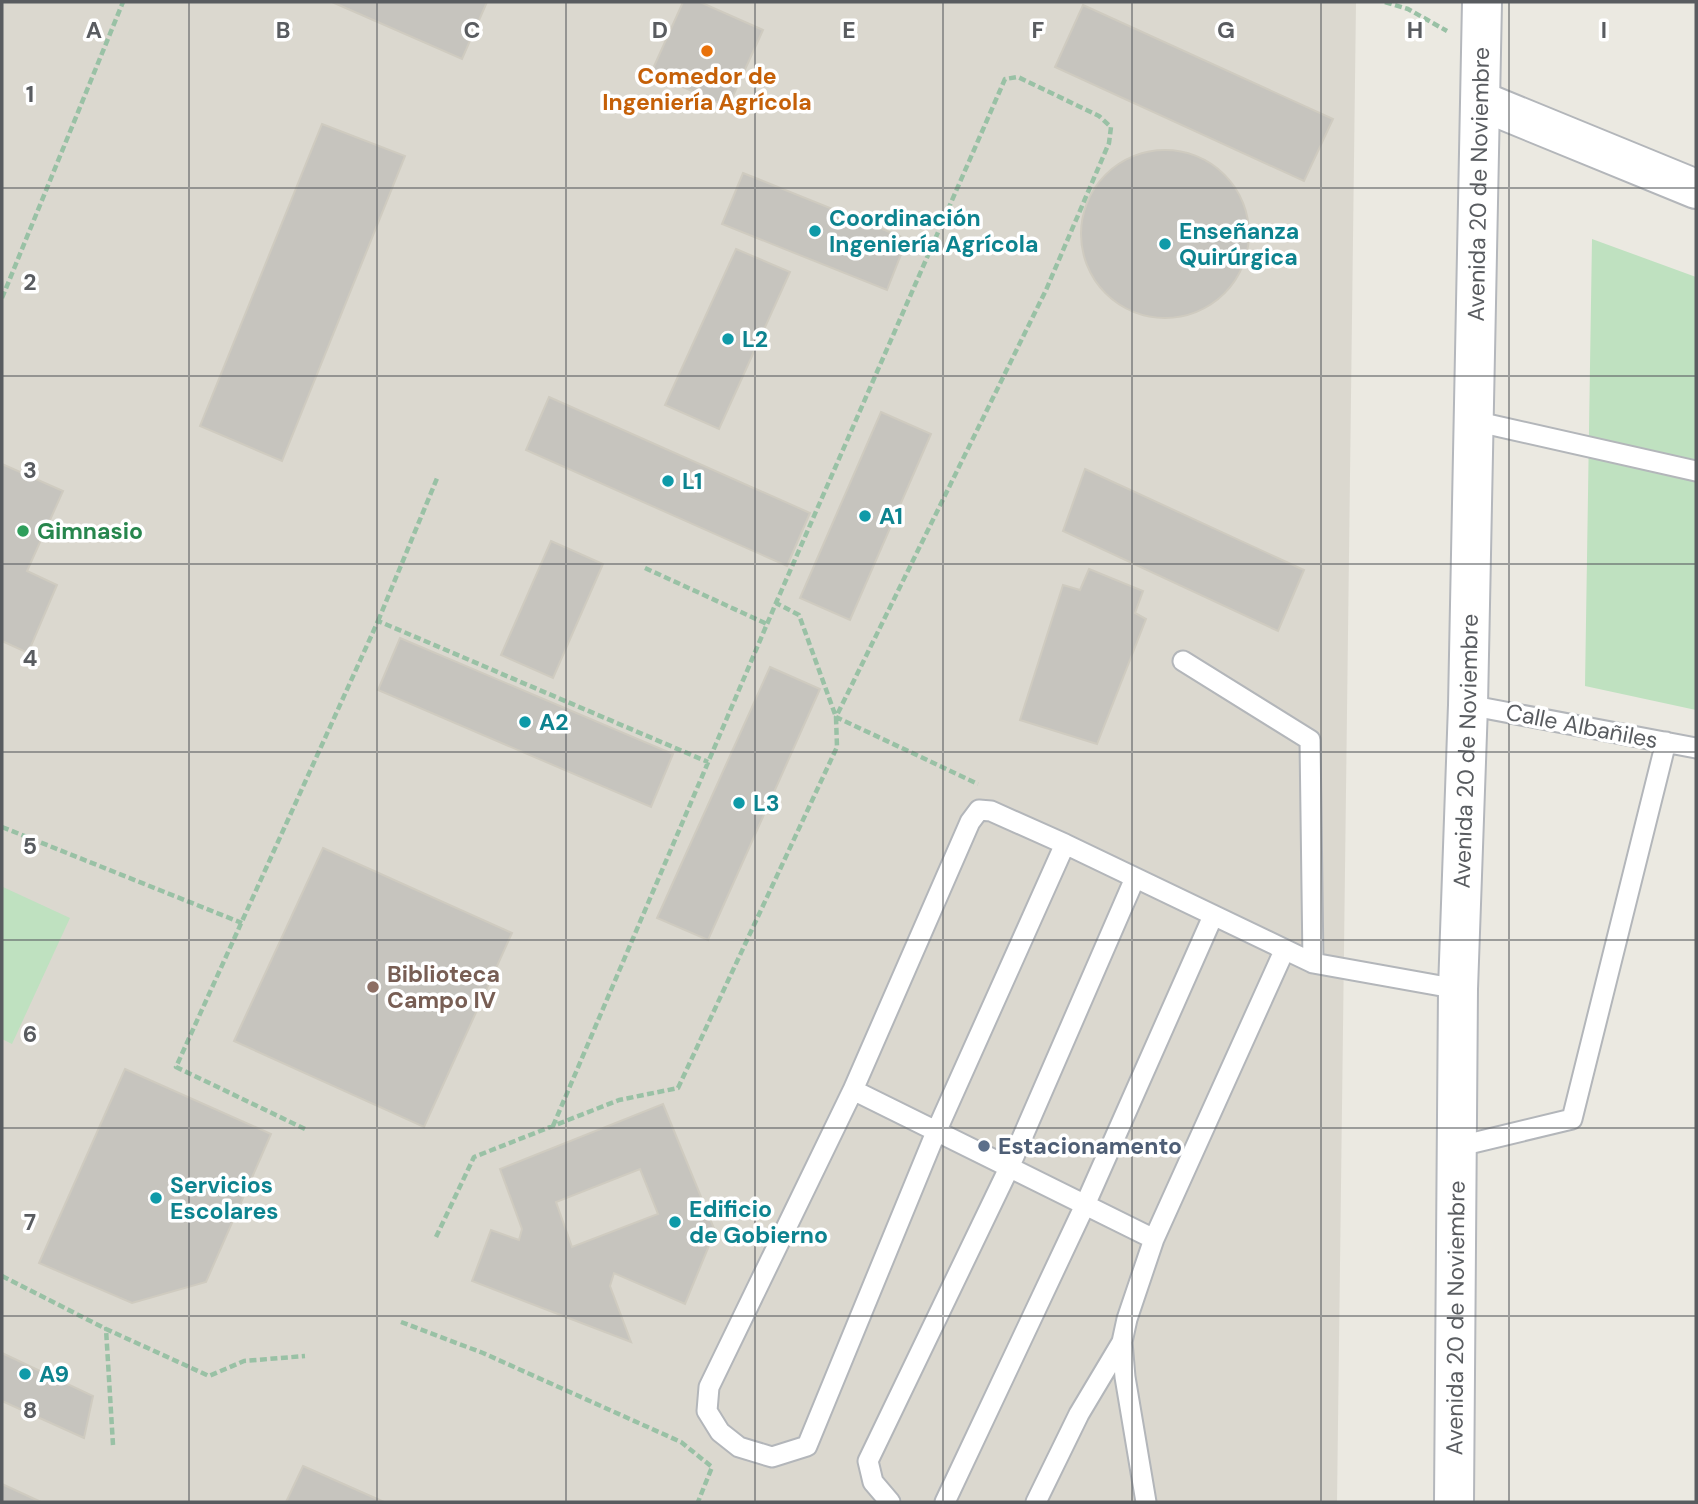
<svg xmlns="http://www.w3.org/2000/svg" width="1698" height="1504" viewBox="0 0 1698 1504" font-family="'DM Sans',sans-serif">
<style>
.education{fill:#dbd8cf}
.green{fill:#bfe1c0}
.building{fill:#c6c4be;stroke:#cfcbc0;stroke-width:2;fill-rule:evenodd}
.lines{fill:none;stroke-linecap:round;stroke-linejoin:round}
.service-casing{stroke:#b3b6ba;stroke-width:23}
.tertiary-casing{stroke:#b3b6ba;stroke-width:42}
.secondary-casing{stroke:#b4b7bc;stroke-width:42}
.path{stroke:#99c1a5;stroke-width:4.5;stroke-dasharray:7 3.5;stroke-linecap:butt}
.service{stroke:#fff;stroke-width:19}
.tertiary{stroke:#fff;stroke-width:38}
.secondary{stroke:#fff;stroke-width:38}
.grid{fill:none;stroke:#595c60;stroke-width:2;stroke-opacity:0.55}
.food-dot{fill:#e8710a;stroke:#fff;stroke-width:2.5}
.culture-dot{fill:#0f9aa8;stroke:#fff;stroke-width:2.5}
.leisure-dot{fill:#2e9e5b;stroke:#fff;stroke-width:2.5}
.education-dot{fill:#8d6e63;stroke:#fff;stroke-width:2.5}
.service-dot{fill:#5c6f8a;stroke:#fff;stroke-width:2.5}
.labels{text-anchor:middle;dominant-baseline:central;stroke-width:7;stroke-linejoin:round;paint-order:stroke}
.food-label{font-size:23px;font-weight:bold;fill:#c56008;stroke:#fff}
.street-label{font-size:23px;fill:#595c60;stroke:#fff}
.culture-label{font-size:23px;font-weight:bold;fill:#0d838f;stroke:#fff;text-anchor:start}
.leisure-label{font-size:23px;font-weight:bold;fill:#27864d;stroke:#fff;text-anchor:start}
.education-label{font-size:23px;font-weight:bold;fill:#785e54;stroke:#fff;text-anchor:start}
.service-label{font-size:23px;font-weight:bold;fill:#4e5e75;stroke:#fff;text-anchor:start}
.grid-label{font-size:23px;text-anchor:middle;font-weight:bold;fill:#595c60;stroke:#fff;stroke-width:7;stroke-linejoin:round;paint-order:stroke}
</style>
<rect width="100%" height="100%" fill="#ebe9e1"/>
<path class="education" d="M2 2H1356L1337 1502H2Z"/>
<path class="green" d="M1592 239 1696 277V710L1585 686Z
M3 887 70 918 12 1044 2 1039Z"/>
<path class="building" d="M332 2H487L462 59Z
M683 2H700L763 30 728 107 651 73Z
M1083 5 1333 119 1304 181 1055 67Z
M322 124 405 156 282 461 200 426Z
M1081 234a84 84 0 1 1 168 0a84 84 0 1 1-168 0Z
M743 173 907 239 887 290 722 224Z
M736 249 790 272 719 429 665 405Z
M549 397 810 513 787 566 526 450Z
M881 412 931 434 850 620 800 598Z
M2 464 63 491 27 571 57 585 28 653 2 641Z
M1085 469 1304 570 1278 631 1063 531Z
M551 541 603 564 553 678 501 655Z
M1089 569 1143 591 1135 613 1146 619 1097 744 1020 720 1063 585 1080 590Z
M400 638 673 754 651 807 378 690Z
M770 667 820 689 708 940 657 918Z
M323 848 512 933 424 1127 234 1041Z
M125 1069 271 1134 206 1282 132 1303 39 1263Z
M663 1104 715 1231 685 1304 614 1273 610 1286 631 1342 472 1281 491 1230 519 1240 522 1229 500 1169ZM640 1169 658 1214 572 1247 556 1202Z
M2 1353 93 1396 84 1438 2 1401Z
M303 1466 384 1502H286Z
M2 1484 41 1502H2Z"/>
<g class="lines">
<defs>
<path id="service" d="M1474 421 1696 471
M1183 661 1310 740 1313 963
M1468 705 1696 748
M1065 844 1313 963 1458 989
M853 1090 970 822 979 810 991 811 1065 844 936 1132 807 1446 772 1457 739 1447 720 1432 707 1411 709 1387 853 1090 1154 1239
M1456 1147 1572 1119 1666 742
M890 1502 873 1482 868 1461 1009 1168 1135 878
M945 1502 1085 1205 1213 916
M1036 1502 1079 1414 1122 1342
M1146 1502 1125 1377 1122 1342 1127 1319 1154 1239 1284 951"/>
<path id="tertiary" d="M1481 101 1696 189"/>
<g id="secondary">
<path id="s1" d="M1454 1502 1458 989 1468 705 1482 2"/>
</g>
</defs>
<use href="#service" class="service-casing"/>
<use href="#tertiary" class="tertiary-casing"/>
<use href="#secondary" class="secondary-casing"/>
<path class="path" d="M1385 2 1408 9 1447 31
M2 298 123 2
M645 568 767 624
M378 621 438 476
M2 827 242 923
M553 1126 776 603 1005 79 1018 77 1099 116 1111 127 1109 143 1046 290 836 717 978 784
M305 1129 176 1067 378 621 708 762
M436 1237 474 1157 619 1100 678 1088 837 747 836 717 799 615 776 603
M2 1276 106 1329
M401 1322 483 1353 681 1442 712 1467 698 1502
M113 1445 106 1329 209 1376 244 1361 305 1356"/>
<use href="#service" class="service"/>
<use href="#tertiary" class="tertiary"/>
<use href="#secondary" class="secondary"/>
</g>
<path class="grid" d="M189 2V1502M377 2V1502M566 2V1502M755 2V1502M943 2V1502M1132 2V1502M1321 2V1502M1509 2V1502M2 188H1696M2 376H1696M2 564H1696M2 752H1696M2 940H1696M2 1128H1696M2 1316H1696"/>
<circle class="food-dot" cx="707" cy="51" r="7"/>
<g class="culture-dot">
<circle cx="815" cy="231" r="7"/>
<circle cx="1165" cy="244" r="7"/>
<circle cx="728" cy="339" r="7"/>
<circle cx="668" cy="481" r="7"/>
<circle cx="865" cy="516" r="7"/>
<circle cx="525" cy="722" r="7"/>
<circle cx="739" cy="803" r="7"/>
<circle cx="156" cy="1198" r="7"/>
<circle cx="675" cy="1222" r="7"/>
<circle cx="25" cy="1374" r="7"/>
</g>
<circle class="leisure-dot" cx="23" cy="531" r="7"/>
<circle class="education-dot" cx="373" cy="987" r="7"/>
<circle class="service-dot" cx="984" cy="1146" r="7"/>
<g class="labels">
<g class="food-label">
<text x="707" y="76">Comedor de<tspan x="707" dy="26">Ingeniería Agrícola</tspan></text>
</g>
<g class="street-label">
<text stroke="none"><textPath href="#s1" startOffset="1318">Avenida 20 de Noviembre</textPath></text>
<text transform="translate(1582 726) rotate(11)">Calle Albañiles</text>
<text stroke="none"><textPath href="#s1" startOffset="751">Avenida 20 de Noviembre</textPath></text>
<text stroke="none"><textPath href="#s1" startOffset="184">Avenida 20 de Noviembre</textPath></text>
</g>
<g class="culture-label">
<text x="829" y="218">Coordinación<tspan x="829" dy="26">Ingeniería Agrícola</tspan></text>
<text x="1179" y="231">Enseñanza<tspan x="1179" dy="26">Quirúrgica</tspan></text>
<text x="742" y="339">L2</text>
<text x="682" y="481">L1</text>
<text x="879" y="516">A1</text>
<text x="539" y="722">A2</text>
<text x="753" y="803">L3</text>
<text x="170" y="1185">Servicios<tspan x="170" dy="26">Escolares</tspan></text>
<text x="689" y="1209">Edificio<tspan x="689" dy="26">de Gobierno</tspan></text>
<text x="39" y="1374">A9</text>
</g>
<g class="leisure-label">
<text x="37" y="531">Gimnasio</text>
</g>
<g class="education-label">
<text x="387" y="974">Biblioteca<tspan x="387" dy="26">Campo IV</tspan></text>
</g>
<g class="service-label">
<text x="998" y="1146">Estacionamento</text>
</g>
</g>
<g class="grid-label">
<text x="94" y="38">A</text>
<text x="283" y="38">B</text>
<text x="472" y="38">C</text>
<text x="660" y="38">D</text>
<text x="849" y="38">E</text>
<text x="1038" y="38">F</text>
<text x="1226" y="38">G</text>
<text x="1415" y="38">H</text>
<text x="1604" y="38">I</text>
<text x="30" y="102">1</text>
<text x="30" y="290">2</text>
<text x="30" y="478">3</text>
<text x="30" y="666">4</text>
<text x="30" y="854">5</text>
<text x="30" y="1042">6</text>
<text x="30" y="1230">7</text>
<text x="30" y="1418">8</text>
</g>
<rect width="1698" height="1504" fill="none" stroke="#595c60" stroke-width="7"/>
</svg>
